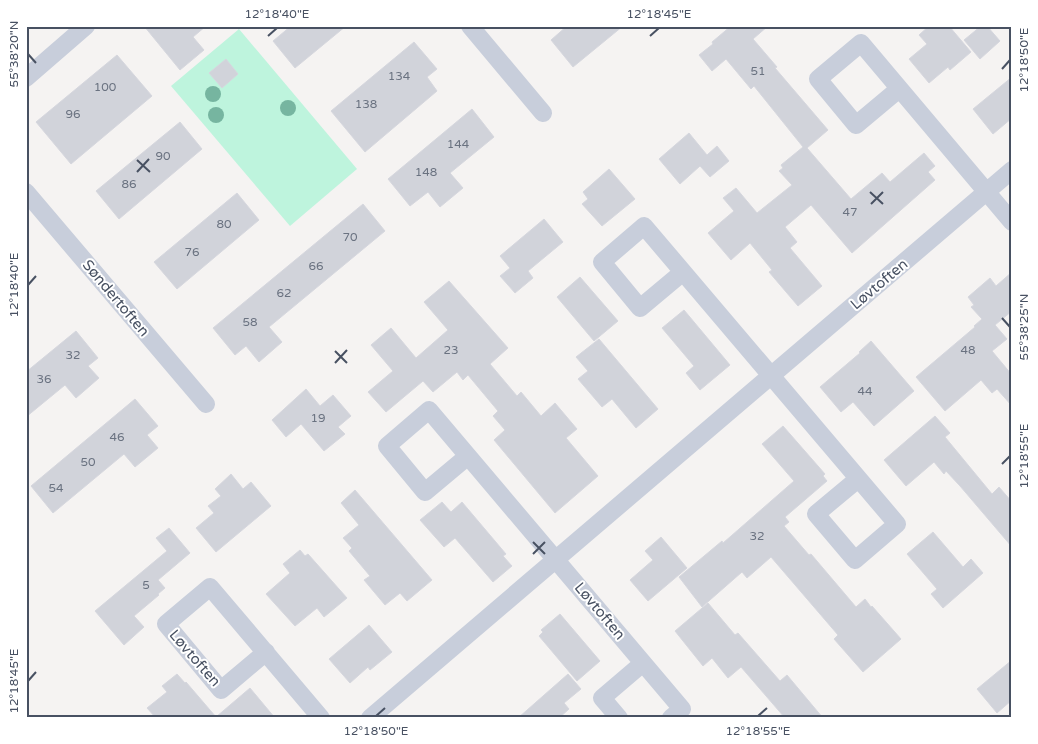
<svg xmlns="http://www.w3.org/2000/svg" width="1038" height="744" viewBox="0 0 1038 744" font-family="'Varela Round',sans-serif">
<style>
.green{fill:#bef4dd}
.building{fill:#d1d3da;stroke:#d6d7de}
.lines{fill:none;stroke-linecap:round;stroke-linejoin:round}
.street{stroke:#c8cedb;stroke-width:18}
.tree{fill:#76b5a0}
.ticks{fill:none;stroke:#485162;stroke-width:2}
.labels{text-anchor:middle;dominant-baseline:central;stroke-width:4;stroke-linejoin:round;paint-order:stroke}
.number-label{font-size:12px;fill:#6a7280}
.street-label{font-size:15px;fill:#485162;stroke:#fff}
.neatline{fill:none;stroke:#485162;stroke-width:2}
.ticks-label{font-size:12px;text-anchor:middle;fill:#485162}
</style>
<rect width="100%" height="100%" fill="#f5f3f2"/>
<path class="green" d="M239 29 357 169 290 226 171 86Z"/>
<path class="building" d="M144 26H206L193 37 204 50 180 70Z
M291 26H346L295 68 273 41Z
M567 26H623L573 67 551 40Z
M731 26H768L753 39 777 67 775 68 828 130 807 148 851 199 882 173 890 182 924 153 935 166 928 172 935 180 852 253 811 205 785 227 797 242 790 248 822 286 798 306 769 272 772 270 750 243 731 260 708 233 734 211 723 198 736 188 757 213 792 185 779 171 783 168 781 165 803 147 754 86 751 89 726 59 712 71 699 55 713 44 712 42Z
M929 26H949L971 52 950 70 948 67 929 83 909 59 927 44 919 35Z
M981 26H987L1000 41 980 59 964 40Z
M414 42 437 69 427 77 437 91 365 152 331 111Z
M117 55 152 96 71 164 36 122Z
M226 59 238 74 222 88 209 73Z
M1012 77V118L993 134 973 109Z
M472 109 494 137 450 173 463 188 440 207 428 192 410 206 388 179Z
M180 122 202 149 119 219 96 191Z
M689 133 707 155 717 146 729 161 710 177 700 166 680 184 659 159Z
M609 169 635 199 602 226 582 204 588 199 583 192Z
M237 193 259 220 177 289 154 262Z
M363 204 385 231 269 327 282 342 259 362 246 346 235 355 213 328Z
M544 219 563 242 528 271 533 278 515 293 500 276 510 268 500 256Z
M1012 272V311L995 325 1007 339 992 351 1012 375V406L997 389 992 393 981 380 945 411 916 377 975 327 974 326 982 319 971 307 974 305 968 297 990 278 996 286Z
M580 277 618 321 594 341 557 297Z
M449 281 508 348 490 364 517 396 521 392 541 416 555 403 577 429 566 438 598 476 555 513 494 440 505 430 493 416 498 411 468 375 463 380 457 372 433 392 423 381 386 412 368 392 393 371 371 345 391 328 416 358 448 330 424 302Z
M684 310 730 365 700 390 686 373 694 366 662 328Z
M76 331 98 358 88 366 99 378 76 398 65 385 26 417V372Z
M599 339 658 409 636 428 612 399 602 407 578 379 588 371 576 357Z
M871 341 914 391 874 426 853 402 841 412 820 387 860 353 859 352Z
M306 389 320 406 333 395 351 416 338 427 345 434 324 451 301 424 286 437 272 420Z
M135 399 158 426 147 435 158 448 135 467 124 454 53 513 31 486Z
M935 416 950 433 945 437 992 494 999 487 1012 502V547L960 486 946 471 944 474 934 462 906 486 884 460Z
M783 426 825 474 823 476 827 481 785 517 789 522 784 526 809 555 811 554 856 607 865 599 871 607 872 606 901 639 863 672 834 639 838 635 771 557 747 578 742 572 702 607 679 577 722 541 723 543 794 481 762 444Z
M231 474 243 489 251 482 271 506 216 552 196 528 214 513 208 506 221 496 215 489Z
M355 490 432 580 407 601 400 593 385 605 364 580 370 576 349 551 352 548 343 538 359 525 341 503Z
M442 502 451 512 462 502 506 554 503 556 512 566 493 582 455 538 444 547 420 520Z
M169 528 190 553 158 580 165 588 158 594 159 595 134 616 144 627 124 645 95 611 167 551 156 538Z
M933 532 963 567 971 559 983 573 943 608 931 594 937 589 907 554Z
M661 537 687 568 648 601 630 580 653 560 645 551Z
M300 550 305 556 308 554 347 598 324 617 317 608 295 626 266 594 290 573 283 564Z
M708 603 735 635 738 633 780 681 787 675 823 718H785L741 667 728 678 712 658 703 666 675 631Z
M560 614 600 661 577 681 539 636 543 632 541 630Z
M369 625 392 652 370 670 368 667 350 683 329 659Z
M1012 660V700L997 713 977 689Z
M177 674 185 683 186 682 216 717 250 688 275 718H156L147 708 167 692 162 686Z
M568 674 581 689 564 703 569 709 559 718H518Z"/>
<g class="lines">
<path class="street" d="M470 26 543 113
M26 78 86 26
M899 89 856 125 818 79 861 43 1012 222
M26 192 206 404
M683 272 640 308 602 262 644 226 897 524 855 560 816 514 858 479
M468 456 425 492 387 446 429 410 682 709 671 718
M266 652 221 690 166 624 210 587 321 718
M370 718 1012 170
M619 718 602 698 643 663"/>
</g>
<g class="tree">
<circle cx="213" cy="94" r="8"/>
<circle cx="288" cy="108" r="8"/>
<circle cx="216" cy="115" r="8"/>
</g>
<path class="ticks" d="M268 36 277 28M650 36 659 28M28 54 36 63M1002 69 1010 60M137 160 150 172M137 172 149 159M870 192 883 204M871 204 883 192M28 285 36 276M1002 318 1010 327M335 351 347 363M335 363 347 350M1002 464 1010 456M533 542 545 554M533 554 545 542M28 681 36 672M376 716 385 708M758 716 767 708"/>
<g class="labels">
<g class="number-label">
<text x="758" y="71">51</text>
<text x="399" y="76">134</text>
<text x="105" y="87">100</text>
<text x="366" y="104">138</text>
<text x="73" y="114">96</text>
<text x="458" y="144">144</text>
<text x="163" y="156">90</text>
<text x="426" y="172">148</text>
<text x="129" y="184">86</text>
<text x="850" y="212">47</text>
<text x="224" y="224">80</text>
<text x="350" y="237">70</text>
<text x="192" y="252">76</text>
<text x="316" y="266">66</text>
<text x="284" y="293">62</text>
<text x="250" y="322">58</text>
<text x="451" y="350">23</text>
<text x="968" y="350">48</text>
<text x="73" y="355">32</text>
<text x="44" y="379">36</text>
<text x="865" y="391">44</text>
<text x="318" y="418">19</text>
<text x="117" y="437">46</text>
<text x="88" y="462">50</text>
<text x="56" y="488">54</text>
<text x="757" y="536">32</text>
<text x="146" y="585">5</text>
</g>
<g class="street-label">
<text transform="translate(879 284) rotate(-40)">Løvtoften</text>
<text transform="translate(116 298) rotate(50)">Søndertoften</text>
<text transform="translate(600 611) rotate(50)">Løvtoften</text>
<text transform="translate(195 658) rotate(49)">Løvtoften</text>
</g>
</g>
<rect width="1038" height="744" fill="none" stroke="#ffffff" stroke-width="55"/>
<rect x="28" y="28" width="982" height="688" class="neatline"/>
<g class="ticks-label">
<text x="277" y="18">12°18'40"E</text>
<text x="659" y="18">12°18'45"E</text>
<text transform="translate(14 54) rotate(-90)" y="4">55°38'20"N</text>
<text transform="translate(1024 60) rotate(-90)" y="4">12°18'50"E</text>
<text transform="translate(14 285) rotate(-90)" y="4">12°18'40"E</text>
<text transform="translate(1024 327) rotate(-90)" y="4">55°38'25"N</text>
<text transform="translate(1024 456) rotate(-90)" y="4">12°18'55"E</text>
<text transform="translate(14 681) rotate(-90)" y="4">12°18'45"E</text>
<text x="376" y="735">12°18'50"E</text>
<text x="758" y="735">12°18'55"E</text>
</g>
</svg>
